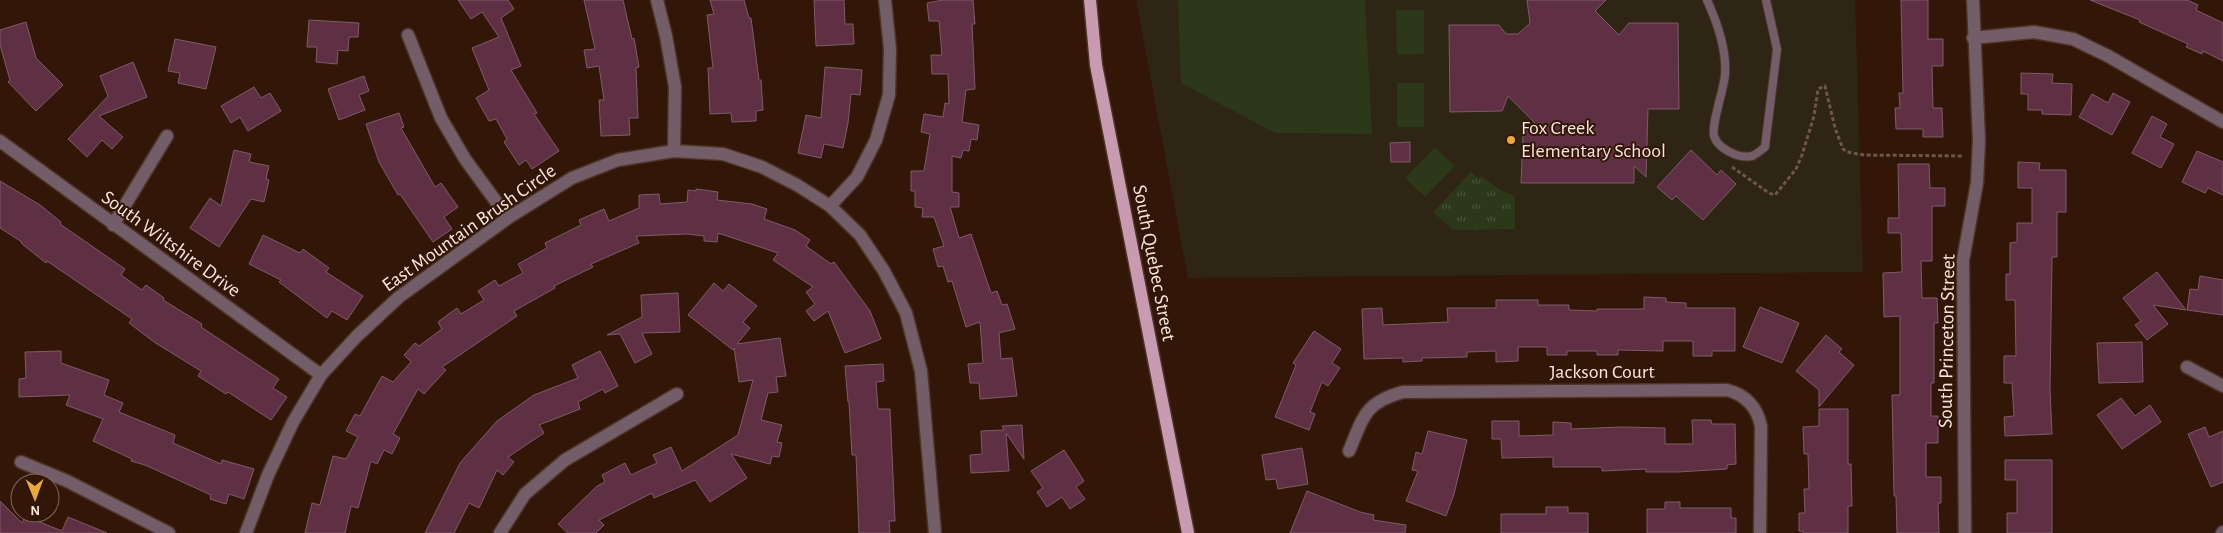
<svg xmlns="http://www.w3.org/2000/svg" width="2223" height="533" viewBox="0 0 2223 533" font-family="'Alegreya Sans',sans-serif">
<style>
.education{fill:#2e2515}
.grass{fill:#2b381a}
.park{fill:url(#park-tufts)}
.building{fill:#5f3044;stroke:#7e5b68}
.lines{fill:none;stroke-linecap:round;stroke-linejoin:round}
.lane-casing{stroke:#4e3426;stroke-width:10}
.street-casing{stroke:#4e3426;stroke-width:15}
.primary-casing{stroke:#4e3426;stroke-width:15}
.path{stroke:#6f5649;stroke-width:3;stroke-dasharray:4 2.5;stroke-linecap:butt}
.lane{stroke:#735d68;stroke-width:8}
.street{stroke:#735d68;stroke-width:12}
.primary{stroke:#c89bb2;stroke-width:12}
.poi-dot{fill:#eba939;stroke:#321708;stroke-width:2}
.labels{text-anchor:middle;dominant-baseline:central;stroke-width:4;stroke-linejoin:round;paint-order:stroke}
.poi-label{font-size:20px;fill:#f8e5db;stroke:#321708;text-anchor:start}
.street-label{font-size:20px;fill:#f8e5db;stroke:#321708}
</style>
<defs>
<pattern id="park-tufts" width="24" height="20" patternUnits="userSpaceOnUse" patternTransform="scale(1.25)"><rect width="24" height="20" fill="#2b381a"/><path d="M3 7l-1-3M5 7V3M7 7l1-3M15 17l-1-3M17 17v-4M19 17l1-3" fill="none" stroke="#4a553b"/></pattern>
</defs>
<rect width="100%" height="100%" fill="#321708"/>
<path class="education" d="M1136 0H1855L1863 272 1188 278Z"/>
<path class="grass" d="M1178 0H1365L1372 134 1275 133 1181 83Z
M1396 10H1424V54L1397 55Z
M1397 83H1424V127H1397Z
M1435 147 1455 166 1425 197 1405 178Z"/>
<path class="park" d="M1471 172 1478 178 1481 176 1500 190 1515 196V229L1453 230 1433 212Z"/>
<path class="building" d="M458 0H508L514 9 501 18 521 66 511 70 537 113 534 114 559 151 532 169 526 160 519 165 504 142 507 139 496 119 489 121 476 98 489 90 472 48 499 37 482 12 471 19Z
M584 0H623L632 39 634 38 639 67 636 68 638 118H629L630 135 601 136 599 100H604L599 66 587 68 584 50 595 49Z
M710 0H744L749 18H751L759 80H761L763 110 756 111V121L732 122 731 113 710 114 708 68H713L707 15 714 14Z
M814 0H844L845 24H853L854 44 816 46Z
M943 0H973L975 24H972L975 89 966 90 962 122 979 125 977 140 971 139 969 151 963 150 961 158 952 156V192L959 193V207H950L959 238 971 234 991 293 997 291 1002 305 1007 304 1015 329 999 333 1001 359 1012 358 1017 396 980 399 979 383H970L968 364 983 363 980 322 966 327 952 281 948 282 943 266 938 267 933 249 944 246 934 217H922L923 208 915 207V191H911V171H924L930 134 921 132 924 114 943 117 945 103 949 104 948 74H932L931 55H942L939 21H929L927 3Z
M1527 0H1606L1595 11 1619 35 1629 23H1678L1679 109H1648L1646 177 1634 166V183H1521L1523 135 1535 123 1508 96 1502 111 1450 112 1449 25H1499L1506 34H1518L1530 23Z
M1901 0H1928V39H1943V66H1932L1933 108H1942L1943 137H1923V129H1896L1895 108H1900L1899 93H1903Z
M2090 0H2187L2198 5 2196 10 2223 23V61L2203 51 2202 54 2186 47 2188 44 2139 22 2140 20Z
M309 20 359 23 358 37H349L348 51 338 50 337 64 316 62 317 47H307Z
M26 22 36 58 63 85 36 111 8 82 10 80 0 45V30Z
M175 39 216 47 206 89 178 83 180 73 168 71Z
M133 62 147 97 99 116 123 137 112 149 102 140 87 157 68 139 108 96 100 76Z
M825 67 862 70 860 95 851 94 848 123 843 148 824 144 821 158 798 153 806 115 821 118Z
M2021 73 2053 74 2052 83 2072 84 2071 115 2042 114V110H2028V94H2021Z
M364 76 369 91 359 95 365 110 339 120 328 89Z
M254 87 261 98 270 93 281 111 248 131 240 117 231 123 221 106Z
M2113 93 2130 102 2112 135 2079 117 2092 94 2108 103Z
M399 113 404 127 401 128 435 187 441 183 458 207 444 217 452 229 433 242 400 194 398 195 379 162 366 124Z
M2152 116 2167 124 2160 137 2174 144 2161 168 2132 153Z
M1410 142V162H1391L1390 143Z
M234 150 251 154 249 162 269 166 266 179 269 180 264 202 251 199 219 247 190 228 210 198 221 206Z
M1691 150 1717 175 1721 170 1736 184 1703 220 1676 196 1672 200 1657 187Z
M2197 151 2223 162V195L2208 188 2205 193 2182 182Z
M2018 162 2040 163 2039 170H2066V212H2057V257H2052L2050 389 2052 434 2005 436 2004 417 2014 416 2012 383H2004V356H2016L2015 300H2006V274H2010V243L2017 242V223H2032V188H2018Z
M1898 164H1929L1930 188H1945V206H1932V261H1921L1922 298H1937L1938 323H1934V383H1931V416H1938V443H1926V477H1941V503H1938L1939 533H1897L1896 496H1894L1892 395H1900V316L1884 317 1883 273 1902 272 1901 233H1888V218H1899Z
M0 181 40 205 61 222 60 224 125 269 121 275 142 290 146 285 164 298 163 300 202 324 201 327 279 379 273 388 287 397 271 420 228 392 226 394 198 376 201 371 154 342 129 323 132 319 47 261 46 263 21 243 22 242 0 228Z
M696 189 718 192 717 200 752 204 767 209 764 219 795 230 810 240 806 246 831 264 834 262 870 311 881 339 845 353 828 311 814 321 806 311 815 304 806 292 813 287 773 260 778 253 718 233 717 242 704 241V236L687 234 636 236 639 243 591 264 593 267 554 286 555 288 514 311 517 316 442 367 446 370 424 394 418 389 393 434 400 438 392 454 384 450 377 464 371 461 358 508 351 506 345 533H305L312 503 320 505 333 456 346 459 358 437 346 431 355 414 360 416 382 376 393 382 411 362 404 355 415 343 419 346 442 329 438 322 457 308 461 314 484 300 478 291 495 280 499 286 523 273 518 264 547 248 545 243 581 225 579 220 604 209 609 221 639 208V195L659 194 660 204 687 202 688 190 696 191Z
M263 235 300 253 303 249 329 268 326 272 363 296 347 320 332 311 327 318 279 282 281 280 249 264Z
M2157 272 2186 310 2153 305 2168 324 2147 340 2135 325 2141 321 2123 298Z
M2200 276 2223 280V315L2187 310 2190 289 2198 290Z
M714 283 723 291 729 284 757 306 743 322 750 328 737 344 780 338 786 376 776 377 778 392 768 393 761 420 782 425 777 442 782 443 779 457 772 456 770 464 731 454 747 478 710 502 695 480 654 498 652 493 599 520 604 525 596 533H568L558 524 597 486 605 482 602 475 625 463 631 475 657 463 653 455 671 447 682 471 738 435 753 380 739 382 734 348 733 350 688 315Z
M678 293 680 332 642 333 652 354 635 363 620 334 607 335 642 317 641 295Z
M1644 297 1666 298V302L1686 303V308H1735V351H1712V356H1693V341H1663V351L1618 350V355H1597V351H1567V355H1547V347H1518V361L1496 362V351L1467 352V357L1422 358V361L1403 362V358L1364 359 1362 309 1382 308 1383 325 1448 322 1447 308H1496V300H1538V305H1569V310L1597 311V309H1644Z
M1760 307 1799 323 1782 363 1743 347Z
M1314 331 1341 349 1332 363 1340 368 1328 386 1322 382 1310 412 1315 414 1309 430 1275 417 1296 365 1293 363Z
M1826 335 1842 349 1839 352 1854 365 1819 407V390L1796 371Z
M2142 342 2143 382 2099 383 2097 343Z
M61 351V363L109 380 104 395 123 403 119 412 175 435 173 443 221 464 222 460 254 469 244 499 229 494 226 504 210 499 211 495 145 465 131 461 132 459 93 441 103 419 66 405 70 395 19 397V379L26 378 25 352Z
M600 351 618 386 605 393 603 389 578 402 580 409 539 425 544 433 508 457 514 462 503 475 497 470 479 508 469 503 454 533H425L460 463 497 421 534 395 578 378 572 365Z
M883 364 884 381 876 382 878 409H890L895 521H889L890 533H859L856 455H852L849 402H848L845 366Z
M2121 398 2135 416 2150 405 2161 422 2122 449 2097 415Z
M1819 409H1848V464H1851L1852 506H1848V533H1803V531H1799V513H1805L1804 489H1809L1808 454H1804L1803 427 1819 426Z
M1692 420H1711L1712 424H1735L1736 464 1727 465V469L1678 472H1646V469L1602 471V467H1553V457L1502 458 1501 439H1492V421H1519V436L1553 435V422L1571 423V429L1622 427 1665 428V444H1693Z
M1022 425 1024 459 1006 433 1009 471 971 473 970 455 982 454 981 431 1004 430 1002 426Z
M2205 427 2209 437 2223 431V482L2211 487 2188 434Z
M1428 431 1467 440 1454 494 1446 516 1406 501 1418 471 1412 470 1416 452 1422 454Z
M1302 448 1308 484 1278 489 1276 479 1266 480 1262 455Z
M1064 450 1084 481 1076 487 1085 499 1070 509 1062 497 1047 507 1037 492 1043 488 1031 471Z
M2005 460H2052V533H2007V513H2017V480H2005Z
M1307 491 1360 512 1374 515 1373 520 1406 525 1405 533H1290Z
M0 501 22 523 25 516 62 531 68 517 107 533H0Z
M1665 502H1680V508H1731V518H1736V533H1647V509H1665Z
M1546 507H1568V513H1588V533H1501V514H1546Z"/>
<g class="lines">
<defs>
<path id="lane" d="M1707 0C1717 22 1727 49 1725 75 1724 89 1711 125 1714 136 1718 149 1739 159 1752 156 1757 154 1761 150 1765 147L1777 49 1766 0"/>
<path id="street" d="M657 0 666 36 675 87 674 151
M408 35 441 118 465 159 508 218
M1973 38 2034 32 2073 39 2108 56 2223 122
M0 141 321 375
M830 206 857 177 876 140 889 95 890 49 885 0
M113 225 167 136
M2187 367 2223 386
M1349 451C1364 416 1364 403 1403 392L1727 390C1746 395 1757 407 1761 426L1760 533
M21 462 67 481 169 533
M246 533 268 475 293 422 321 375 357 336 399 297 508 218 572 178 618 160 674 151 723 154 762 167 797 185 830 206 860 235 884 271 906 313 921 371 935 533
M500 533 525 494 565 460 677 394
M1965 533 1963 260 1977 183 1979 140 1973 0
M2222 533 2223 532"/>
<path id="primary" d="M1090 0 1096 65 1188 533"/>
</defs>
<use href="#lane" class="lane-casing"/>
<use href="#street" class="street-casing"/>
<use href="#primary" class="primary-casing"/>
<path class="path" d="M1732 167 1769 193 1775 195 1796 169 1802 155 1814 116 1818 89 1825 86 1835 128 1843 149 1847 152 1864 155 1964 156"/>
<use href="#lane" class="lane"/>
<use href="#street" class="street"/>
<use href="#primary" class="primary"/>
</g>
<circle class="poi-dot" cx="1511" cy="140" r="5"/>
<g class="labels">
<g class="poi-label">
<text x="1521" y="128">Fox Creek<tspan x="1521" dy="23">Elementary School</tspan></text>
</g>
<g class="street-label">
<text transform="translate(469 228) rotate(-35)">East Mountain Brush Circle</text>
<text transform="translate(171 244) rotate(36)">South Wiltshire Drive</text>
<text transform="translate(1154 263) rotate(79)">South Quebec Street</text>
<text transform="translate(1947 341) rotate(-89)">South Princeton Street</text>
<text x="1602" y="372">Jackson Court</text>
</g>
</g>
<g transform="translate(35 498) rotate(179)"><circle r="24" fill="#321708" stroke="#81695c"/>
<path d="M0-4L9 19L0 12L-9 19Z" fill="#eba939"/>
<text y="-8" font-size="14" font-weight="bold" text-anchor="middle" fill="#f8e5db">N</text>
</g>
</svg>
